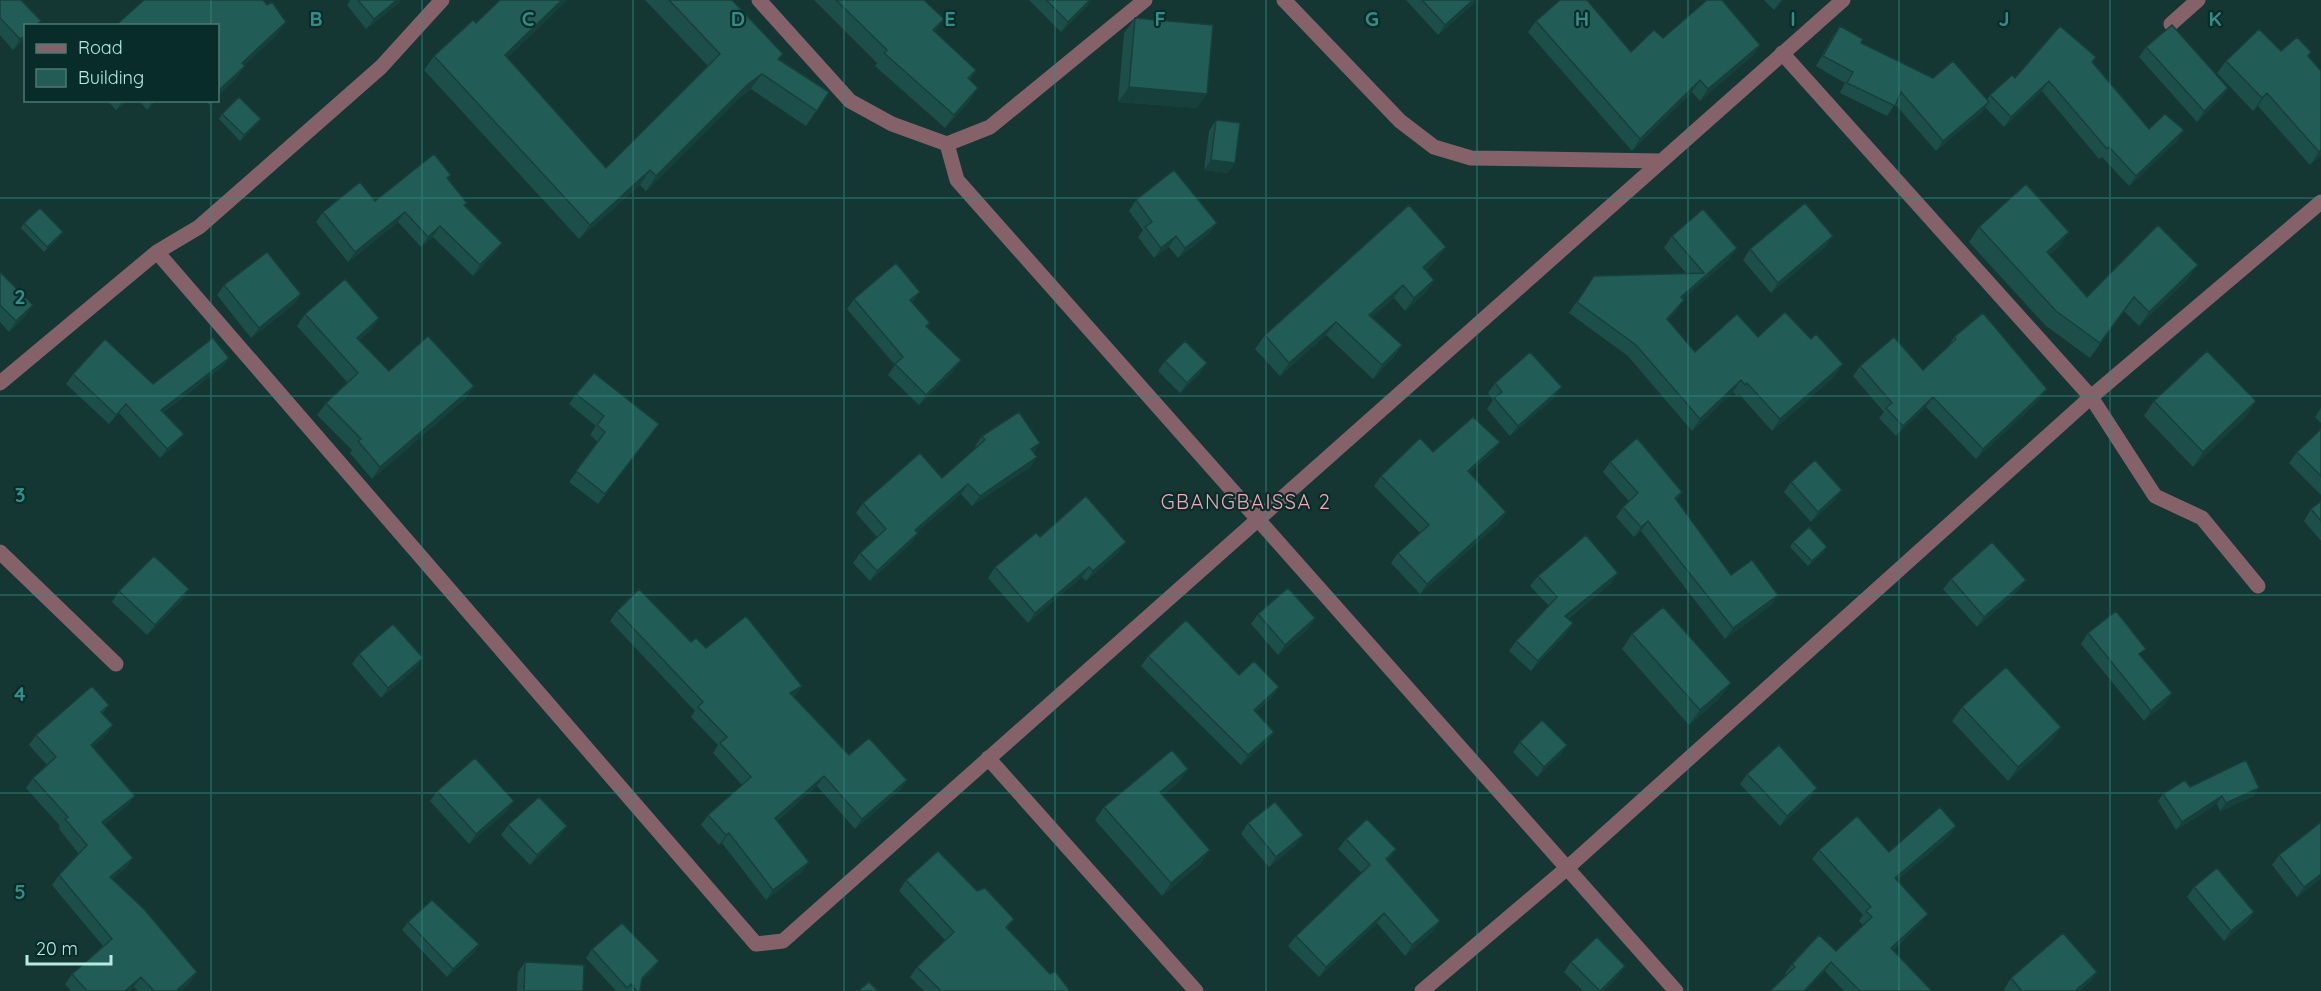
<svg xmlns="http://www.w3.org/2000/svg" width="2321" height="991" viewBox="0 0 2321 991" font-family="Quicksand,sans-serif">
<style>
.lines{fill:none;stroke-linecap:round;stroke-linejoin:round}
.street{stroke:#856269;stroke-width:15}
.wall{fill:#1c4f4a}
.shaded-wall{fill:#17403c}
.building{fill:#215c56;stroke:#17403c;stroke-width:1.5}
.grid{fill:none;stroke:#318d85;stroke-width:1.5;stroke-opacity:0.55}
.labels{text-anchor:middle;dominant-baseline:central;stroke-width:4.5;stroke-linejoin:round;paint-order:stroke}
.neighbourhood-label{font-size:20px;letter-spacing:1.5px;fill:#f9a6b8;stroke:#082c29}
.grid-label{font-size:20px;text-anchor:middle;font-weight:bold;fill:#318d85;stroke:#082c29;stroke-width:4.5;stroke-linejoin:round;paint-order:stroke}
</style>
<rect width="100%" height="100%" fill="#143733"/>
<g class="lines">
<path class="street" d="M759 0 850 101 892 124 947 144 990 127 1145 0
M1284 0 1400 121 1434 147 1471 158 1661 161
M2171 24 2198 0
M1782 53 2091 397 2155 496 2202 518 2258 586
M947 144 957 180 1676 991
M157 252 756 944 783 941 1843 0
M0 383 157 252 199 227 381 67 442 0
M0 552 116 664
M988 758 1196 991
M1422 991 1566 869 2091 397 2321 202"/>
</g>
<path class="wall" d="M0 0 41 21 37 26H26V38L13 50 0 35Z
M350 0H401L399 3 366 29 347 5Z
M500 0H567L507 58 606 168 708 66 645 0H732L779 60 829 92 806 126 751 89 738 99 646 191 640 185 579 239 424 70 434 56 476 23Z
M814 0H924L935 32 976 70 969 80V102L945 128 875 66 877 63Z
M1029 0H1091L1088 5 1061 32Z
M1406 0H1475L1472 5 1438 35Z
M1764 0H1783L1774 10Z
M1135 18 1197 108 1118 102 1124 33Z
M1536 21 1631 52 1663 38 1760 45 1752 56 1700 101 1692 92 1632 151 1528 32Z
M1840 26 1861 43 1933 78 1987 100 1990 95 2015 78 2096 57 2093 62 2149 129 2177 141 2129 186 2102 157 2099 159 2042 91 2004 127 1985 107 1982 112 1936 151 1895 104 1887 116 1840 93 1845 83 1816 66 1833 36Z
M2146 47 2228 88 2221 98 2197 122 2139 57Z
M2281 51 2311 52 2308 57 2321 155 2310 165 2258 106 2253 111 2217 73 2226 61Z
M107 100H128L116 110Z
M139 100H156L147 110Z
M205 100H213L209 105Z
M222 114 261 119 257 124 240 141 219 119Z
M1216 120 1235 163 1228 173 1204 170 1209 131Z
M448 180 495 253 473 276 433 237 421 247 398 222 348 262 316 222 323 212 375 201Z
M1136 200 1210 233 1178 258 1169 247 1154 258 1138 237 1143 230 1129 211Z
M24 223 63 232 59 237 44 252 21 228Z
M1979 227 2060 246 2049 255 2087 297 2198 265 2188 279 2139 326 2124 311 2090 358 2046 326 1969 242Z
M1672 236 1737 248 1729 259 1683 299 1676 311 1668 320 1695 352 1758 337 1835 376 1772 431 1739 394 1737 396 1733 392 1692 431 1628 356 1569 313 1594 276 1687 274 1664 248Z
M1826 246 1771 293 1743 260 1750 249Z
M1446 247 1436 260 1426 270 1434 280 1425 293 1405 311 1394 298 1372 317 1402 345 1393 358 1373 379 1326 335 1280 376 1255 349 1265 335Z
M0 272 33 305 26 315 9 332 0 322Z
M224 285 301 294 294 304 251 338 217 295Z
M854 299 912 303 930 323 927 327 961 360 953 371 919 405 888 375 895 365 847 309Z
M305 314 379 318 371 330 359 340 389 371 466 398 372 479 350 453 352 450 317 415 326 403 347 382 297 326Z
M1954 337 2040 399 1976 459 1926 407 1896 436 1879 418 1884 412 1853 376 1860 366 1923 370 1947 348Z
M229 358 222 367 164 412 177 443 160 458 119 413 109 424 66 384 73 374 153 384Z
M1165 361 1200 373 1180 393 1158 371Z
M1495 383 1555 397 1510 436 1487 409 1493 400 1488 393Z
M576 394 651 435 598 504 569 482 598 442 590 435 596 426 569 404Z
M2154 401H2256L2246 416 2193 467 2144 416Z
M2321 408V423L2315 417Z
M2321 429V495L2289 463 2297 452Z
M982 436 1040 443 1033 452 1037 457 1030 467 972 506 961 494 917 532 911 543 870 581 853 563 860 553 877 537 856 513 863 503 942 478 976 448 975 446Z
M1433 452H1493L1469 473 1506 512 1499 523 1420 594 1391 563 1398 553 1420 533 1374 486 1381 476Z
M1610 462 1682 492 1676 500 1731 575 1778 595 1771 605 1725 639 1641 531 1634 537 1616 517 1623 507 1629 501 1603 472Z
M1791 482 1835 500 1811 522 1784 492Z
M2321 501V541L2304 521 2311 509Z
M1040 537 1119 552 1086 581 1082 577 1028 623 988 578 995 567Z
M1793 542 1824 552 1808 566 1790 547Z
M1538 576 1611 583 1568 619 1566 634 1531 671 1509 651 1516 641 1549 606 1530 586Z
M1951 579 2019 590 1977 627 1943 589Z
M189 589 182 600 147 635 112 602 119 591Z
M617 611 706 648 802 686 794 697 849 755 907 780 900 790 855 829 817 786 777 821 802 872 766 900 722 843 719 845 701 825 708 815 742 785 713 753 718 745 691 717 695 711 610 621Z
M1258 614 1315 618 1308 629 1278 655 1251 624Z
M2088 633 2141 656 2165 704 2144 721 2081 644Z
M1632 634 1720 698 1689 725 1622 649Z
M359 654 423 658 416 668 381 698 352 664Z
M1148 656 1239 675 1279 687 1272 697 1256 712 1274 732 1267 742 1241 765 1141 666Z
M109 705 102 714 113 725 106 735 93 747 128 805 104 825 126 868 112 879 190 982 180 991H138L134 987 129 991H71L65 984 72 974 103 946 52 885 59 875 79 854 59 829 60 826 26 788 33 778 47 765 29 745 36 735Z
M1962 707 2061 727 2051 742 2008 781 1952 721Z
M1520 742 1567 745 1560 755 1537 777 1513 752Z
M1188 769 1179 782 1163 795 1201 863 1162 896 1095 820 1104 807Z
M1747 774 1810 799 1780 826 1740 784Z
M2190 787 2254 796 2220 811 2217 804 2176 830 2158 801 2163 794Z
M437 791 514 801 507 811 469 844 430 801Z
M1248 823 1296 845 1269 867 1241 834Z
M508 825 560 836 530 865 501 835Z
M1950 836 1897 880 1921 923 1893 950 1932 991H1844L1825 971 1786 975 1785 974 1792 964 1836 951 1863 925 1859 921 1863 915 1812 859 1819 850 1889 852Z
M1346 839 1389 860 1388 861 1433 931 1405 956 1377 923 1319 977 1288 946 1296 936 1362 873 1338 849Z
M2279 855 2321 878 2297 897 2272 865Z
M906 880 977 891 1014 919 1007 928 1050 974 1070 991H924L910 977 917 967 945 940 899 891Z
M2194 887 2254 912 2247 922 2224 941 2187 897Z
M408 922 479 944 474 953 447 977 402 930Z
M592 949 653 970 641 981 640 991H616L586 958Z
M525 962 583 991H517L518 972Z
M1571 962 1625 966 1618 976 1603 991H1583L1564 972Z
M2097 972 2090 982 2079 991H2006L2004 989 2011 978Z"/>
<path class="shaded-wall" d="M397 0H401L399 3 366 29 374 19Z
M562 0H567L495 70 505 55Z
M1090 0H1091L1088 5 1061 32 1068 22Z
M1473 0H1475L1472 5 1438 35 1445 25Z
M1781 0H1783L1774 10Z
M944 19 935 32 933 30Z
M286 22 276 36 232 77 242 63Z
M26 35V38L13 50 20 39Z
M1760 45 1752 56 1700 101 1708 89Z
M245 66 235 80 218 96V92L219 90Z
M762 74 751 89 738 99 646 191 656 176 748 84Z
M1700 80 1692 92 1632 151 1640 139Z
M2049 81 2042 91 2004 127 2011 117Z
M1129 87 1207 94 1197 108 1118 102Z
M978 88 969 102 945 128 954 115Z
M2228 88 2221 98 2197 122 2204 111Z
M2267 93 2258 106 2253 111 2262 98Z
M123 100H128L116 110Z
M153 100H156L147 110Z
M1989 102 1982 112 1936 151 1943 141Z
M261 119 257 124 240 141 244 135Z
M2184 130 2177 141 2129 186 2136 176Z
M2321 150V155L2310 165 2319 152Z
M1211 160 1235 163 1228 173 1204 170Z
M650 170 640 185 579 239 590 225Z
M405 212 398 222 348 262 355 252Z
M1217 223 1210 233 1178 258 1185 248Z
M440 226 433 237 421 247 428 237Z
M63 232 59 237 44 252 47 247Z
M2069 232 2060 246 2037 266 2047 252Z
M1176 236 1169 247 1154 258 1161 248Z
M1833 236 1826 246 1771 293 1778 283Z
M502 243 495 253 473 276 480 265Z
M1446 247 1436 260 1414 280 1423 267Z
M1737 248 1729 259 1673 308 1681 297Z
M2198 265 2188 279 2139 326 2149 312Z
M1434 280 1425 293 1405 311 1414 298Z
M1403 285 1394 298 1360 328 1369 315Z
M920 292 913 302 903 310 910 300Z
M301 294 294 304 251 338 259 328Z
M1684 300 1676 311 1659 331 1667 319Z
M33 305 26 315 9 332 16 321Z
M379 318 371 330 348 350 357 338Z
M1336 322 1326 335 1280 376 1289 363Z
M1402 345 1393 358 1373 379 1382 365Z
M229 358 222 367 155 419 161 410Z
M961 360 953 371 919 405 926 395Z
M1207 363 1200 373 1180 393 1187 383Z
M1843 364 1835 376 1772 431 1780 419Z
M1741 380 1733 392 1692 431 1700 419Z
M474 386 466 398 372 479 380 467Z
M1562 387 1555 397 1510 436 1518 426Z
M2047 389 2040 399 1976 459 1983 449Z
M1933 397 1926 407 1896 436 1903 426Z
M2256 401 2246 416 2193 467 2203 452Z
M126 404 119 413 109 424 116 415Z
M184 434 177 443 160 458 167 449Z
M1500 442 1493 452 1461 481 1468 471Z
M1040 443 1033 454 1031 449Z
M1037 457 1030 467 972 506 980 496Z
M968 484 961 494 908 540 915 530Z
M1842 490 1835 500 1811 522 1818 512Z
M1506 512 1499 523 1420 594 1427 584Z
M1648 521 1641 531 1634 537 1641 527Z
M918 533 911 543 870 581 877 571Z
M1126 542 1119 552 1086 581 1093 571Z
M1827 547 1824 552 1808 566 1812 561Z
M1089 567 1082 577 1028 623 1035 613Z
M1618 573 1611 583 1558 626 1565 616Z
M2026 580 2019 590 1977 627 1984 617Z
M189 589 182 600 147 635 155 625Z
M1778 595 1771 605 1725 639 1733 628Z
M1315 618 1308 629 1278 655 1285 645Z
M1573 623 1566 634 1531 671 1538 661Z
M423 658 416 668 381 698 388 688Z
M1731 683 1720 698 1689 725 1700 710Z
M802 686 795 696 783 703 790 693Z
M1279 687 1272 697 1247 720 1254 710Z
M2172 693 2165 704 2144 721 2151 711Z
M113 725 106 735 85 755 91 745Z
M2061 727 2051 742 2008 781 2018 767Z
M1274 732 1267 742 1241 765 1248 755Z
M1567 745 1560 755 1537 777 1544 767Z
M1188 769 1179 782 1151 805 1160 792Z
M824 776 817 786 768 828 775 818Z
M907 780 900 790 855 829 862 819Z
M1817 788 1810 799 1780 826 1787 816Z
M2259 788 2254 796 2220 811 2226 803Z
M135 796 128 805 96 832 102 822Z
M2222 796 2217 804 2176 830 2182 822Z
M514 801 507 811 469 844 476 834Z
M567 826 560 836 530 865 537 855Z
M1956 826 1950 836 1888 888 1895 878Z
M729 833 722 843 719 845 726 835Z
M1303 835 1296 845 1269 867 1276 857Z
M1396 849 1389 860 1379 869 1386 859Z
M1210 850 1201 863 1162 896 1171 883Z
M133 858 126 868 103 887 110 877Z
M809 862 802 872 766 900 773 890Z
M2321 874V878L2297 897 2304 887Z
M2254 912 2247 922 2224 941 2231 931Z
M1384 913 1377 923 1319 977 1326 967Z
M1928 914 1921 923 1884 957 1891 948Z
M1440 921 1433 931 1405 956 1412 945Z
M479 944 474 953 447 977 453 969Z
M659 961 653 970 635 987 642 978Z
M1831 962 1825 971 1806 991H1804Z
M1625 966 1618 976 1603 991H1600Z
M197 972 190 982 180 991H176Z
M2097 972 2090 982 2079 991H2075Z
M141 977 134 987 129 991H125Z"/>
<path class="building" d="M0 0H21L41 21 35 26H26V35L20 39 0 18Z
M144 0H263L267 5 272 2 286 22 242 63 245 66 219 90 218 89V26H115Z
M358 0H397L374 19Z
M500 0H562L505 55 606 168 720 54 669 0H732L783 54 778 59 829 92 817 111 762 74 748 84 656 176 650 170 590 225 434 56 473 20 476 23Z
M836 0H924L944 19 933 30 976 70 968 78 978 88 954 115 884 53 887 50Z
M1046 0H1090L1068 22Z
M1422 0H1473L1445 25Z
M1560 0H1587L1631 52 1654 30 1663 38 1707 0H1722L1760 45 1708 89 1700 80 1640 139 1536 21Z
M1135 18 1213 25 1207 94 1129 87Z
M2172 25 2228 88 2204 111 2146 47Z
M1840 26 1863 39 1861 43 1933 78 1953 61 1989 102 1943 141 1901 92 1895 106 1847 83 1853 72 1823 56Z
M2060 26 2096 57 2092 62 2149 129 2165 114 2184 130 2136 176 2109 147 2107 149 2049 81 2011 117 1990 95 2012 75 2015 78Z
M2259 29 2281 51 2297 37 2311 52 2308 56 2321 71V150L2319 152 2267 93 2262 98 2226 61Z
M239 97 261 119 244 135 222 114Z
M1216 120 1240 123 1235 163 1211 160Z
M434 154 451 175 447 178 467 203 464 205 502 243 480 265 440 226 428 237 405 212 355 252 323 212 360 182 375 201Z
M1174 170 1217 223 1185 248 1176 236 1161 248 1145 227 1152 222 1136 200Z
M2026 184 2069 232 2047 252 2087 297 2158 225 2198 265 2149 312 2134 297 2100 343 2056 311 1979 227Z
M1805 203 1833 236 1778 283 1750 249Z
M1409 205 1446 247 1423 267 1434 280 1414 298 1403 285 1369 315 1402 345 1382 365 1336 322 1289 363 1265 335Z
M40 208 63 232 47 247 24 223Z
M1703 209 1737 248 1681 297 1684 300 1667 319 1695 352 1737 314 1758 337 1785 312 1811 339 1816 334 1843 364 1780 419 1747 383 1745 385 1741 380 1700 419 1636 345 1577 302 1594 276 1704 273 1672 236Z
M267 252 301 294 259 328 224 285Z
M896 263 920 292 910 300 930 323 926 326 961 360 926 395 895 364 903 357 854 299Z
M0 272 33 305 16 321 0 305Z
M345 279 379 318 357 338 389 371 428 336 474 386 380 467 358 441 361 439 326 403 358 373 305 314Z
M1983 313 2047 389 1983 449 1933 397 1903 426 1886 408 1892 403 1860 366 1894 337 1923 370 1956 339 1954 337Z
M213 338 229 358 161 410 184 434 167 449 126 404 116 415 73 374 105 339 153 384Z
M1185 341 1207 363 1187 383 1165 361Z
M2207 351 2256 401 2203 452 2154 401Z
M1530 352 1562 387 1518 426 1494 398 1502 392 1495 383Z
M594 373 659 424 605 494 576 471 605 432 597 425 604 416 576 394Z
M1019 412 1040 443 1031 449 1037 457 980 496 968 484 915 530 918 533 877 571 860 553 886 529 863 503 920 453 942 478 985 440 982 436Z
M1473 417 1500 442 1468 471 1506 512 1427 584 1398 553 1429 525 1381 476 1420 438 1433 452Z
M2321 429V476L2297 452Z
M1637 438 1682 492 1675 498 1731 575 1752 560 1778 595 1733 628 1648 521 1641 527 1623 507 1638 493 1610 462Z
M1815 460 1842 490 1818 512 1791 482Z
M1086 496 1126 542 1093 571 1089 567 1035 613 995 567 1036 533 1040 537Z
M2321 501V521L2311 509Z
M1809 527 1827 547 1812 561 1793 542Z
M1586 535 1618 573 1565 616 1573 623 1538 661 1516 641 1557 597 1538 576Z
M1992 542 2026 580 1984 617 1951 579Z
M154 556 189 589 155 625 119 591Z
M1288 588 1315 618 1285 645 1258 614Z
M639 589 691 642 696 638 706 648 746 616 802 686 790 693 849 755 869 738 907 780 862 819 824 776 775 818 809 862 773 890 729 833 726 835 708 815 751 777 720 743 727 737 698 707 703 702 617 611Z
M1663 607 1731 683 1700 710 1632 634Z
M2116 611 2146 649 2139 654 2172 693 2151 711 2088 633Z
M1186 620 1239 675 1254 661 1279 687 1254 710 1274 732 1248 755 1148 656Z
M393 624 423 658 388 688 359 654Z
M2006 667 2061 727 2018 767 1962 707Z
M92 686 109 705 101 712 113 725 91 745 135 796 102 822 133 858 110 877 144 909 197 972 176 991H154L141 977 125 991H87L72 974 112 939 59 875 87 845 65 819 68 817 33 778 56 757 36 735Z
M1542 720 1567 745 1544 767 1520 742Z
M1779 745 1817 788 1787 816 1747 774Z
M1172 750 1188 769 1160 792 1210 850 1171 883 1104 807Z
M475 758 514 801 476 834 437 791Z
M2246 760 2259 788 2226 803 2222 796 2182 822 2163 794 2185 780 2190 787Z
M539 797 567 826 537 855 508 825Z
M1275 802 1303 835 1276 857 1248 823Z
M1940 807 1956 826 1895 878 1928 914 1891 948 1932 991H1860L1831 962 1804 991H1770L1795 967 1792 964 1819 935 1836 951 1872 917 1866 911 1871 907 1819 850 1857 816 1889 852Z
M1367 819 1396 849 1386 859 1440 921 1412 945 1384 913 1326 967 1296 936 1370 865 1346 839Z
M2321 822V874L2304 887 2279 855Z
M938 851 977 891 985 888 1014 919 1006 927 1050 974 1055 971 1070 991H941L917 967 954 932 906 880Z
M2217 868 2254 912 2231 931 2194 887Z
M432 900 479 944 453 969 408 922Z
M622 923 659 961 642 978 640 991H637L631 984 627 988 592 949Z
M2063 933 2097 972 2075 991H2022L2011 978Z
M1597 937 1625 966 1600 991 1571 962Z
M525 962 584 965 583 991H524Z
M869 982 878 991H858Z"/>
<path class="grid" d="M211 0V26M422 0V991M633 0V991M844 0V991M1055 0V991M1266 0V991M1477 0V991M1688 0V991M1899 0V991M2110 0V991M211 100V991M0 198H2321M0 396H2321M0 595H2321M0 793H2321"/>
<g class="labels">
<g class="neighbourhood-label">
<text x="1246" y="501">GBANGBAISSA 2</text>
</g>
</g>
<g class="grid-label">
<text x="316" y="26">B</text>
<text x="528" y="26">C</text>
<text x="738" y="26">D</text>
<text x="950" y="26">E</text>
<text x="1160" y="26">F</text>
<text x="1372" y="26">G</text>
<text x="1582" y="26">H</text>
<text x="1793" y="26">I</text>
<text x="2004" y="26">J</text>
<text x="2215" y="26">K</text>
<text x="20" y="304">2</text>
<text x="20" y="502">3</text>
<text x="20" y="701">4</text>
<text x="20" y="899">5</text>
</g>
<rect x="24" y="24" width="195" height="78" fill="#082c29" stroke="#4e7873" stroke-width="1.5"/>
<rect x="36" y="44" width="30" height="9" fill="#856269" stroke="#4e7873" stroke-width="1.5"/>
<text x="78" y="54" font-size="18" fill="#b8e9e2">Road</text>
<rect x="36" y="69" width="30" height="18" fill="#215c56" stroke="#4e7873" stroke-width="1.5"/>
<text x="78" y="84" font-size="18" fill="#b8e9e2">Building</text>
<path d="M27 955v9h84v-9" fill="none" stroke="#b8e9e2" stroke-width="3"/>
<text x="36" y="955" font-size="18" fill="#b8e9e2" stroke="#082c29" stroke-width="4.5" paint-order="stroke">20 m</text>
</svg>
